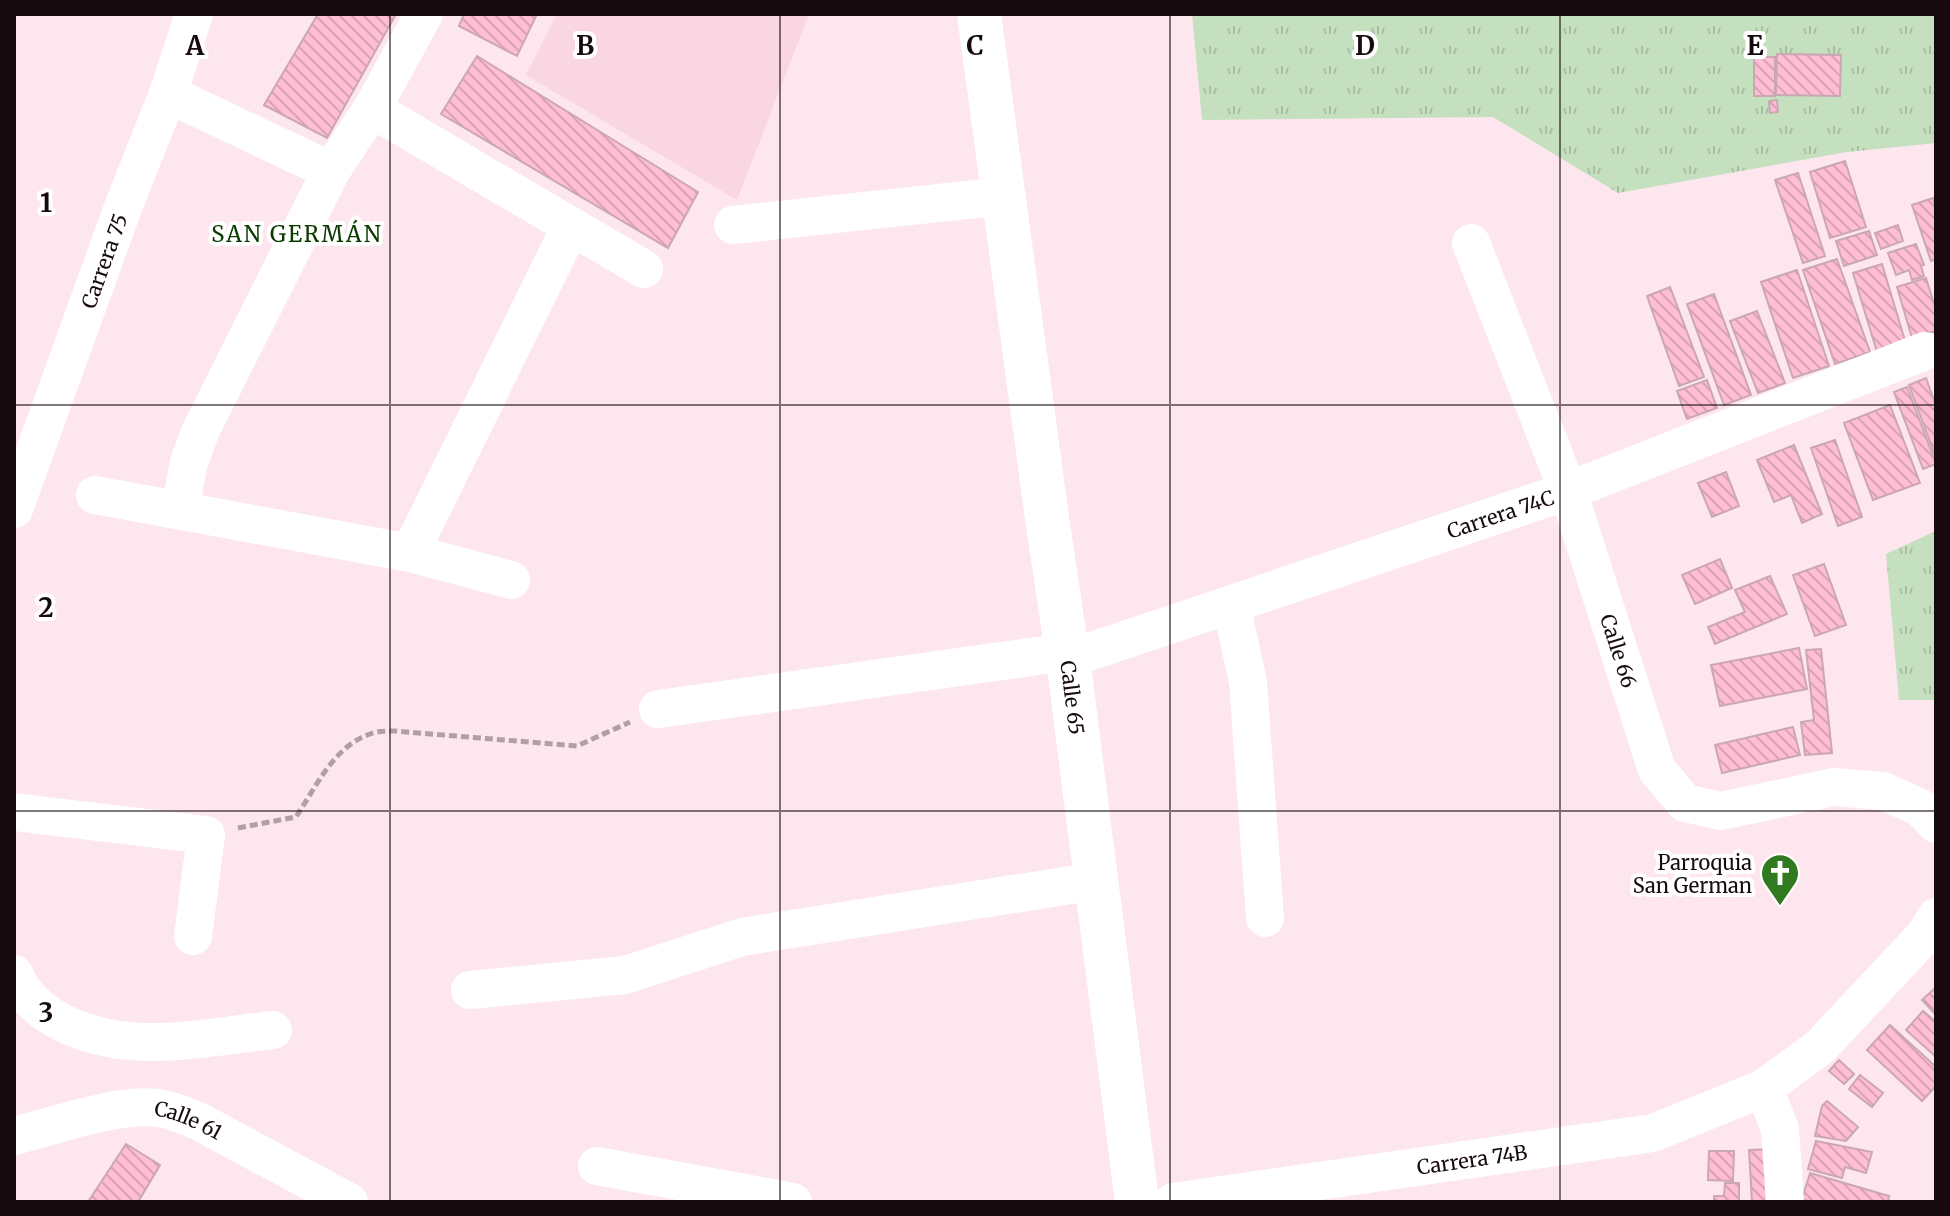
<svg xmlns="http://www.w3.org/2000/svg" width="1950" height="1216" viewBox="0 0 1950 1216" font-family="Merriweather,serif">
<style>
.built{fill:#fad5e2}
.grass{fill:url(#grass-tufts)}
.building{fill:url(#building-back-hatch);stroke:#caa7b3;stroke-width:2}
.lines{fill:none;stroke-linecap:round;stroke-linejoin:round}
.path{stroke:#b29fa5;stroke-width:5;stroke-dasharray:8 4;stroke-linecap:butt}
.minor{stroke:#fff;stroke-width:38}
.major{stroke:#fff;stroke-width:44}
.grid{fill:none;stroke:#160a0e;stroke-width:2;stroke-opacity:0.55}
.labels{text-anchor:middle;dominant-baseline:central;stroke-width:8;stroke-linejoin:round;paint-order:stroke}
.street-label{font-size:20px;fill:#160a0e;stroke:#fff}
.poi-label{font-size:20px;fill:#160a0e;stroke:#fff;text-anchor:end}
.neighbourhood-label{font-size:22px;letter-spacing:2px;fill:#0a3a00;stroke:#fff}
.grid-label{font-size:26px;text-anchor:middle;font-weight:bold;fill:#160a0e;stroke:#fff;stroke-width:8;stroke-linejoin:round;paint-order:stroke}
</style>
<defs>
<pattern id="grass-tufts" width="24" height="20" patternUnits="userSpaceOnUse" patternTransform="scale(2)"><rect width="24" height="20" fill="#c4e0be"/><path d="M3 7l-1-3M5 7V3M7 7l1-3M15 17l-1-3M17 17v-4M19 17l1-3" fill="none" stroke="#a8bfa2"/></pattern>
<pattern id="building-back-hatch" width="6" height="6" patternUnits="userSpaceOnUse" patternTransform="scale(2)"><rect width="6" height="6" fill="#ffbed6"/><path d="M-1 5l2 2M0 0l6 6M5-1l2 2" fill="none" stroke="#daa2b6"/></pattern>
</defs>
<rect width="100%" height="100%" fill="#fde6ee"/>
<path class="built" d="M557 14H809L737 200 526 75Z"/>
<path class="grass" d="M1192 14H1936V143L1847 152 1618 193 1493 117 1202 120Z
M1936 531V700H1899L1886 554Z"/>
<path class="building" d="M318 14H396L327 138 264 105Z
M464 14H537L517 56 459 26Z
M1777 54 1841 55 1840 96 1776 95Z
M477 56 698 192 668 248 441 114Z
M1754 57H1775V96H1754Z
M1777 100 1778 112 1770 113 1769 101Z
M1845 161 1866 227 1830 238 1810 172Z
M1798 173 1825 256 1803 263 1775 180Z
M1933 198 1936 207V259L1931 261 1912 205Z
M1898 225 1903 241 1881 249 1875 233Z
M1869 231 1877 255 1844 266 1836 241Z
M1916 244 1924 265 1921 266 1924 276 1912 280 1909 270 1896 275 1888 253Z
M1837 259 1870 352 1835 364 1803 270Z
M1882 264 1906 344 1877 352 1853 273Z
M1797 270 1829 366 1793 378 1761 282Z
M1926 278 1936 310V331L1912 338 1897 287Z
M1670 287 1704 377 1679 386 1647 296Z
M1714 294 1751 395 1724 405 1687 304Z
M1757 311 1785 383 1758 393 1730 321Z
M1926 378 1936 406V458L1909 385Z
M1707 380 1717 408 1687 419 1677 391Z
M1907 387 1936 464 1923 469 1894 392Z
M1890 405 1920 483 1873 500 1844 423Z
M1835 440 1862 517 1838 526 1811 448Z
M1794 445 1822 514 1802 523 1791 495 1774 502 1757 460Z
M1726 472 1739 506 1712 517 1698 483Z
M1720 559 1732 588 1695 604 1682 575Z
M1824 564 1846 625 1815 636 1793 575Z
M1770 576 1787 614 1715 644 1708 627 1745 612 1735 590Z
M1799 648 1807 689 1720 706 1711 665Z
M1821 649 1832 753 1805 755 1801 722 1814 720 1806 650Z
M1793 727 1800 755 1722 773 1715 745Z
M1936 987V1015L1922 1000Z
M1923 1011 1936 1022V1057L1906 1030Z
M1890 1025 1936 1067V1086L1922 1101 1867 1050Z
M1839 1060 1854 1074 1844 1084 1829 1071Z
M1860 1075 1883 1093 1872 1107 1849 1089Z
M1827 1101 1858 1127 1846 1141 1815 1136 1822 1106Z
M1816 1141 1872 1152 1866 1173 1845 1167 1842 1178 1808 1169Z
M126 1144 160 1165 138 1202H88Z
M1773 1149 1775 1202H1752L1749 1150Z
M1709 1151H1734L1733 1181 1708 1180Z
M1810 1173 1889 1196 1888 1202H1811L1802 1199Z
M1725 1183H1739V1202H1714V1196H1724Z"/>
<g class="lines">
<path class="path" d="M238 828 296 817C316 787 334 746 370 734 378 731 387 731 395 731L577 746 630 722"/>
<g class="minor">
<path d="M168 94 331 171"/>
<path d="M372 109 644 269"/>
<path d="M733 225 1004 196"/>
<path id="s1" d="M1471 243 1568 491 1657 770 1685 803 1721 811 1834 787 1883 791 1921 808 1936 824"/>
<path d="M95 495 410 553 511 580"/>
<path id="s2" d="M14 509 125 202 168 94 194 14"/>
<path d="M180 510 189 462 201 430 331 171 372 109 424 14"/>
<path d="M410 553 571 226"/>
<path d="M1231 604 1248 682 1265 918"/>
<path id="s3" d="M1068 659 1568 491 1925 351"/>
<path d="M658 709 1066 652"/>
<path d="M14 812 206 835 193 936"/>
<path d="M14 974C21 992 33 1004 49 1015 118 1059 197 1038 273 1030"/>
<path d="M470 990 625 975 742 937 1096 881"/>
<path d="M1764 1088 1780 1129 1785 1202"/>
<path id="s4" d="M14 1136C54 1126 118 1103 158 1108 173 1110 186 1116 200 1122L349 1202"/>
<path d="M597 1166 793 1202"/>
<path id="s5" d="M1173 1202 1653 1133 1764 1088 1820 1047 1925 935 1936 917"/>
</g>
<path class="major" id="s6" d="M979 14 1047 518 1068 659 1137 1202"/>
</g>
<path class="grid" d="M390 14V1202M780 14V1202M1170 14V1202M1560 14V1202M14 405H1936M14 811H1936"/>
<defs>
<symbol id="church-pin" viewBox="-11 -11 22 30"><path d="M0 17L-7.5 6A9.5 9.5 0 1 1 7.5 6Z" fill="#327a1f" stroke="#fff"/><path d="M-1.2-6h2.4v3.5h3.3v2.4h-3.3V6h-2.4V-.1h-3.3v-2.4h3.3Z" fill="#fff"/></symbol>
</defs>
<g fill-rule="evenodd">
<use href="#church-pin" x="1758" y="851" width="44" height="60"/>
</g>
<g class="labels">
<g class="street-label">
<text stroke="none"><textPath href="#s2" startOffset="264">Carrera 75</textPath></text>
<text stroke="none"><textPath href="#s3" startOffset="456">Carrera 74C</textPath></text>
<text stroke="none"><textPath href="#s1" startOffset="434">Calle 66</textPath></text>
<text stroke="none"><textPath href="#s6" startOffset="690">Calle 65</textPath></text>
<text stroke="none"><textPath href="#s4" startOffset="180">Calle 61</textPath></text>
<text stroke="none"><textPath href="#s5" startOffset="302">Carrera 74B</textPath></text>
</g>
<g class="poi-label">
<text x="1752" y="862">Parroquia<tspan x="1752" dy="23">San German</tspan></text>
</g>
<g class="neighbourhood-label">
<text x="297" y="234">SAN GERMÁN</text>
</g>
</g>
<g class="grid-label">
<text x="195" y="55">A</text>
<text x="585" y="55">B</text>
<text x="975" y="55">C</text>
<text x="1365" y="55">D</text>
<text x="1755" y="55">E</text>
<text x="46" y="212">1</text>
<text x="46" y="617">2</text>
<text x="46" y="1022">3</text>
</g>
<rect width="1950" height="1216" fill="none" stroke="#160a0e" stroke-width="32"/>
</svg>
